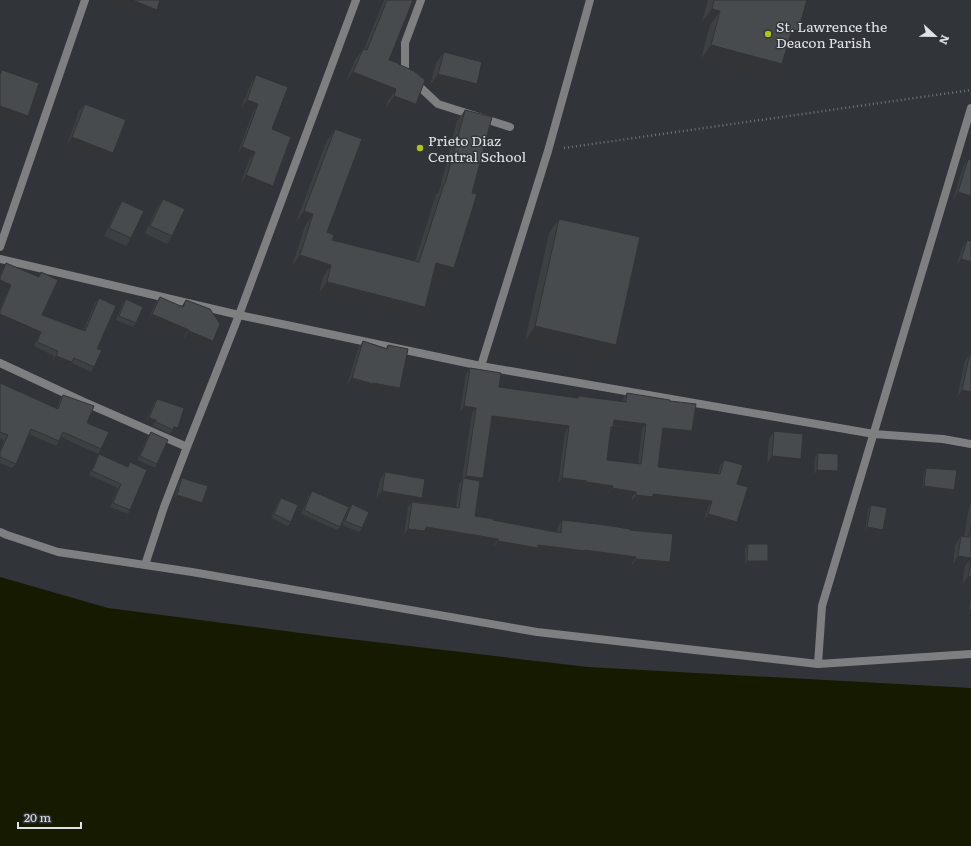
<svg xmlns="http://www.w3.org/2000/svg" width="971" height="846" viewBox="0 0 971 846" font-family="Literata,serif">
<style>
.water{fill:#161b00}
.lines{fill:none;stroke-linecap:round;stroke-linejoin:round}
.path{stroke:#737679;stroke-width:2.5;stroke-dasharray:1 3;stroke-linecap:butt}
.service{stroke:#7d7f81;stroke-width:8}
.minor{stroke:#7d7f81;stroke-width:8}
.tertiary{stroke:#7d7f81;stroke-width:8}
.wall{fill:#3d4043;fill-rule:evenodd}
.shaded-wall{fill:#323437}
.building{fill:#474b4e;stroke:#323437;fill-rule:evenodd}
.poi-dot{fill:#aec60c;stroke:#313438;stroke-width:1.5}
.labels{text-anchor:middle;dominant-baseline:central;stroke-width:3;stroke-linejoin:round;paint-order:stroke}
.poi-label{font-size:14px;fill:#e0e3e5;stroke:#313438;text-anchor:start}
</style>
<rect width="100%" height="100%" fill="#313438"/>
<path class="water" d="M0 577 108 608 332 637 588 667 971 688V846H0Z"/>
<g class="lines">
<path class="path" d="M564 148 971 90"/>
<path class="service" d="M421 0 405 43V73L438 104 510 127"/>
<path class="minor" d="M0 247 85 0
M0 363 84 402 187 447
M481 366 548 151 590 0
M0 532 7 535 58 552 192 572 537 632 818 664 971 654
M145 565 164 507 187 447 239 315 356 0"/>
<path class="tertiary" d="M0 259 239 315 481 366 874 434 943 439 971 444
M818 664 822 606 971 108"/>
</g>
<path class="wall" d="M384 0H413L389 60 398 64 416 104 408 116 386 108 388 101 345 83 355 60 363 49H364Z
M708 0H807L798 31 788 45H787L773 78 701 59 710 25 702 22Z
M444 52 469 95 430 85 436 63Z
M256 75 272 129 273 186 268 193 241 183 249 160 237 155 253 112 241 108 251 83Z
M85 104 108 161 67 145 79 111Z
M465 110 472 193 454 268 446 279 433 275 425 307 417 318 319 293 323 277 292 266 305 226 296 222 327 140 335 129 327 232 332 240 415 261 436 195 439 192 457 121Z
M968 159 971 160V205L953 200 963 167Z
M163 199 172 236 167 244 145 233 158 206Z
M122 201 131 238 126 246 104 236 117 209Z
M559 219 616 345 606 359 525 341 549 233Z
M967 240 971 271 956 266 962 248Z
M6 263 38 277 41 272 42 315 83 331 95 303 99 298 97 349 94 367 91 372 72 363 69 367 52 361 54 356 34 346 38 337 0 321V308L8 290 0 286V275L3 268Z
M160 297 181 307 186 300 213 341 208 348 184 338V336L148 321 155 304Z
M126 299 136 323 133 327 116 320 123 303Z
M363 341 386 348 388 345 400 388 395 396 368 391 347 385 358 349Z
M970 353 971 400 957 397 965 361Z
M470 368 499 387 578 398 579 396 622 402 623 399 627 393 670 401 688 437 662 434 658 467 718 474 720 466 724 460 737 484V522L733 528 704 520 708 507 651 500 649 503 632 501V497L608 494 609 491 582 488 583 487 558 484 565 432 491 422 480 483 475 516 493 520 557 532 558 526 562 520 629 530 670 562 666 568 632 565V563L581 556V557L536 551 534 554 494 547V545L424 533 421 537 404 535 408 507 410 505 376 498 380 480 385 472 419 502 456 507 459 484 462 480 472 413 460 412 466 374ZM613 426 642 429 638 464 607 460 611 431Z
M0 383 57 408 60 399 63 395 87 423 101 449 98 454 61 437 59 441 56 446 29 434 16 464 12 468 0 463V450L4 440 0 438Z
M157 399 175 432 172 431 170 434 153 426 154 424 146 422 154 403Z
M774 431 795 466 767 464 769 439Z
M151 432 157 464 155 468 137 460 148 436Z
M818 453 835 475 814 474 815 457Z
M99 454 127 467 130 462V510L128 514 110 507 118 488 89 475 97 458Z
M926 468 954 490 951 493 922 490 924 472Z
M182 478 200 507 174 499 179 482Z
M312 491 340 527 337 530 301 514 309 495Z
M281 498 291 522 288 526 271 518 278 502Z
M352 504 362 528 359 532 342 525 349 508Z
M971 504V586L962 585 965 566 953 565 955 545 961 536 964 537 969 507Z
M871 505 883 530 881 534 865 531 868 509Z
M748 544 765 565 745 564V548Z
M971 596V610H969Z"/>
<path class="shaded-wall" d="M111 0H132L157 10 151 17 110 2Z
M712 9 720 11 710 25 702 22Z
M792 30 798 31 788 45 782 44Z
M711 45 782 64 773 78 701 59Z
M353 72 396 89 388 101 345 83Z
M438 74 477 84 469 95 430 85Z
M394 96 416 104 408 116 386 108Z
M247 100 258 104 253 112 241 108Z
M0 106 28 116 23 124 0 116Z
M72 137 113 153 108 161 67 145Z
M242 147 255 152 249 160 237 155Z
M246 175 273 186 268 193 241 183Z
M958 192 971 196V205L953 200Z
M304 211 313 214 305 226 296 222Z
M300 255 331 265 323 277 292 266Z
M961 259 971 262V271L956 266Z
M436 263 454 268 446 279 428 274Z
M0 280 11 285 8 290 0 286Z
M327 282 425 307 417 318 319 293Z
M0 314 41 332 38 337 0 321Z
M152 314 189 330 184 336 148 321Z
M535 326 616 345 606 359 525 341Z
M189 331 213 341 208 348 184 338Z
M56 356 72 362 69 367 52 361Z
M352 378 373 383 400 388 395 396 368 391 347 385Z
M962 390 971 392V400L957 397Z
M464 406 476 408 472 413 460 412Z
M492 416 569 426 565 432 488 422Z
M149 418 156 420 154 424 146 422Z
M614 420 646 424 642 429 610 425Z
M174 427 178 428 175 432 172 431Z
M663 428 692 431 688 437 659 434Z
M772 456 801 459 795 466 767 464Z
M817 470 838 471 835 475 814 474Z
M466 476 483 478 479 484 463 480Z
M562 478 587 481 583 487 558 484Z
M586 482 613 486 609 491 582 488Z
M924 486 954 490 951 493 922 490Z
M612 488 636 492 632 497 608 494Z
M382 491 422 498 416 506 412 502 410 505 376 498Z
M653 494 712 501 708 507 651 500 649 503 632 501 636 495Z
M177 495 202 503 200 507 174 499Z
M708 514 737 522 733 528 704 520Z
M426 527 498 539 494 545 424 533 421 537 404 535 408 529Z
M867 527 883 530 881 534 865 531Z
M498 541 585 550 636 557 632 563 581 556V557L536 551 534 554 494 547Z
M958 556 971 558 965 566 953 565Z
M636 559 670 562 666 568 632 565Z
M747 561H768L765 565 745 564Z
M968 577H971V586L962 585Z"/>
<path class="building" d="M132 0H160L157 10Z
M387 0H413L389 60 398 63V64L414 71 425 80 416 104 394 96 396 89 353 72 363 49 367 50Z
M714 0H807L798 31 792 30 782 64 711 45 720 11 712 9Z
M444 52 482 62 477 84 438 74Z
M2 70 39 83 28 116 0 106V75Z
M256 75 288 87 272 129 291 137 273 186 246 175 255 152 242 147 258 104 247 100Z
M85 104 126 120 113 153 72 137Z
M465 110 492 117 472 193 477 194 454 268 436 263 425 307 327 282 331 265 300 255 313 214 304 211 335 129 362 139 327 232 334 235 332 240 419 262 444 184H445Z
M968 159 971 160V196L958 192Z
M163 199 185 209 172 236 150 226Z
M122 201 144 211 131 238 109 228Z
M559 219 640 237 616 345 535 326Z
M967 240 971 241V262L961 259Z
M6 263 39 277 41 272 58 280 42 315 85 331 99 298 116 306 97 349 102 350 94 367 74 358 72 362 56 356 58 351 37 342 41 332 0 314V311L11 285 0 280V278Z
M160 297 183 307 186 300 210 309 220 324 213 341 189 331V330L152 314Z
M126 299 143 307 136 323 119 316Z
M363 341 387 349 388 345 408 349 400 388 373 383V384L352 378Z
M970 353 971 354V392L962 390Z
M470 368 501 373 499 387 578 398 579 396 626 402 627 393 670 400V401L696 404 692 431 663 428 658 467 720 474 724 460 743 465 737 484 748 487 737 522 708 514 712 501 653 494V497L636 495V492L612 488 613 486 586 482 587 481 562 478 569 426 492 416 483 478 466 476 476 408 464 406ZM614 420 646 424 641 464 607 460 611 427H613Z
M0 383 58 409 63 395 94 406 87 423 109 432 101 449 63 432 59 441 31 429 16 464 0 457V452L8 435 0 432Z
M157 399 184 408 178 428 174 427 173 430 156 422V420L149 418Z
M774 431 803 434 801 459 772 456Z
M151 432 168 440 157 464 140 456Z
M818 453 838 454V471L817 470Z
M99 454 128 467 130 462 147 470 130 510 113 503 121 484 92 471Z
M926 468 957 470 954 490 924 486Z
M385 472 425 479 422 498 382 491Z
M182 478 208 486 202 503 177 495Z
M463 478 480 481 475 516 494 519 493 520 561 533 562 520 605 525 630 529 629 530 673 534 670 562 636 559V557L585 550V551L538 545V548L498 541V539L426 527 425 531 408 529 412 502 459 508Z
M312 491 349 507 340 527 304 510Z
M281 498 298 505 291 522 274 514Z
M352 504 369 512 362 528 345 521Z
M871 505 887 508 883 530 867 527Z
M971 524V577H968L971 558 958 556 961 536 969 537Z
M748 544H768V561H747Z"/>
<g class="poi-dot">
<circle cx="768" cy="34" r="4"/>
<circle cx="420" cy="148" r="4"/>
</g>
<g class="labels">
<g class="poi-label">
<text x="776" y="26">St. Lawrence the<tspan x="776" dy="16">Deacon Parish</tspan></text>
<text x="428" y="140">Prieto Diaz<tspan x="428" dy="16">Central School</tspan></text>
</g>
</g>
<g transform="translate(935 36) rotate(112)" stroke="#313438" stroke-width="3" paint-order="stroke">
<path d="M0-3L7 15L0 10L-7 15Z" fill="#e0e3e5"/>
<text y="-6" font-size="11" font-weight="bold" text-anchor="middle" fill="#e0e3e5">N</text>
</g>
<path d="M18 822v6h63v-6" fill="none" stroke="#e0e3e5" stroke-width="2"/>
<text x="24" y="822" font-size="12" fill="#e0e3e5" stroke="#313438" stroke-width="3" paint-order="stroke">20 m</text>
</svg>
